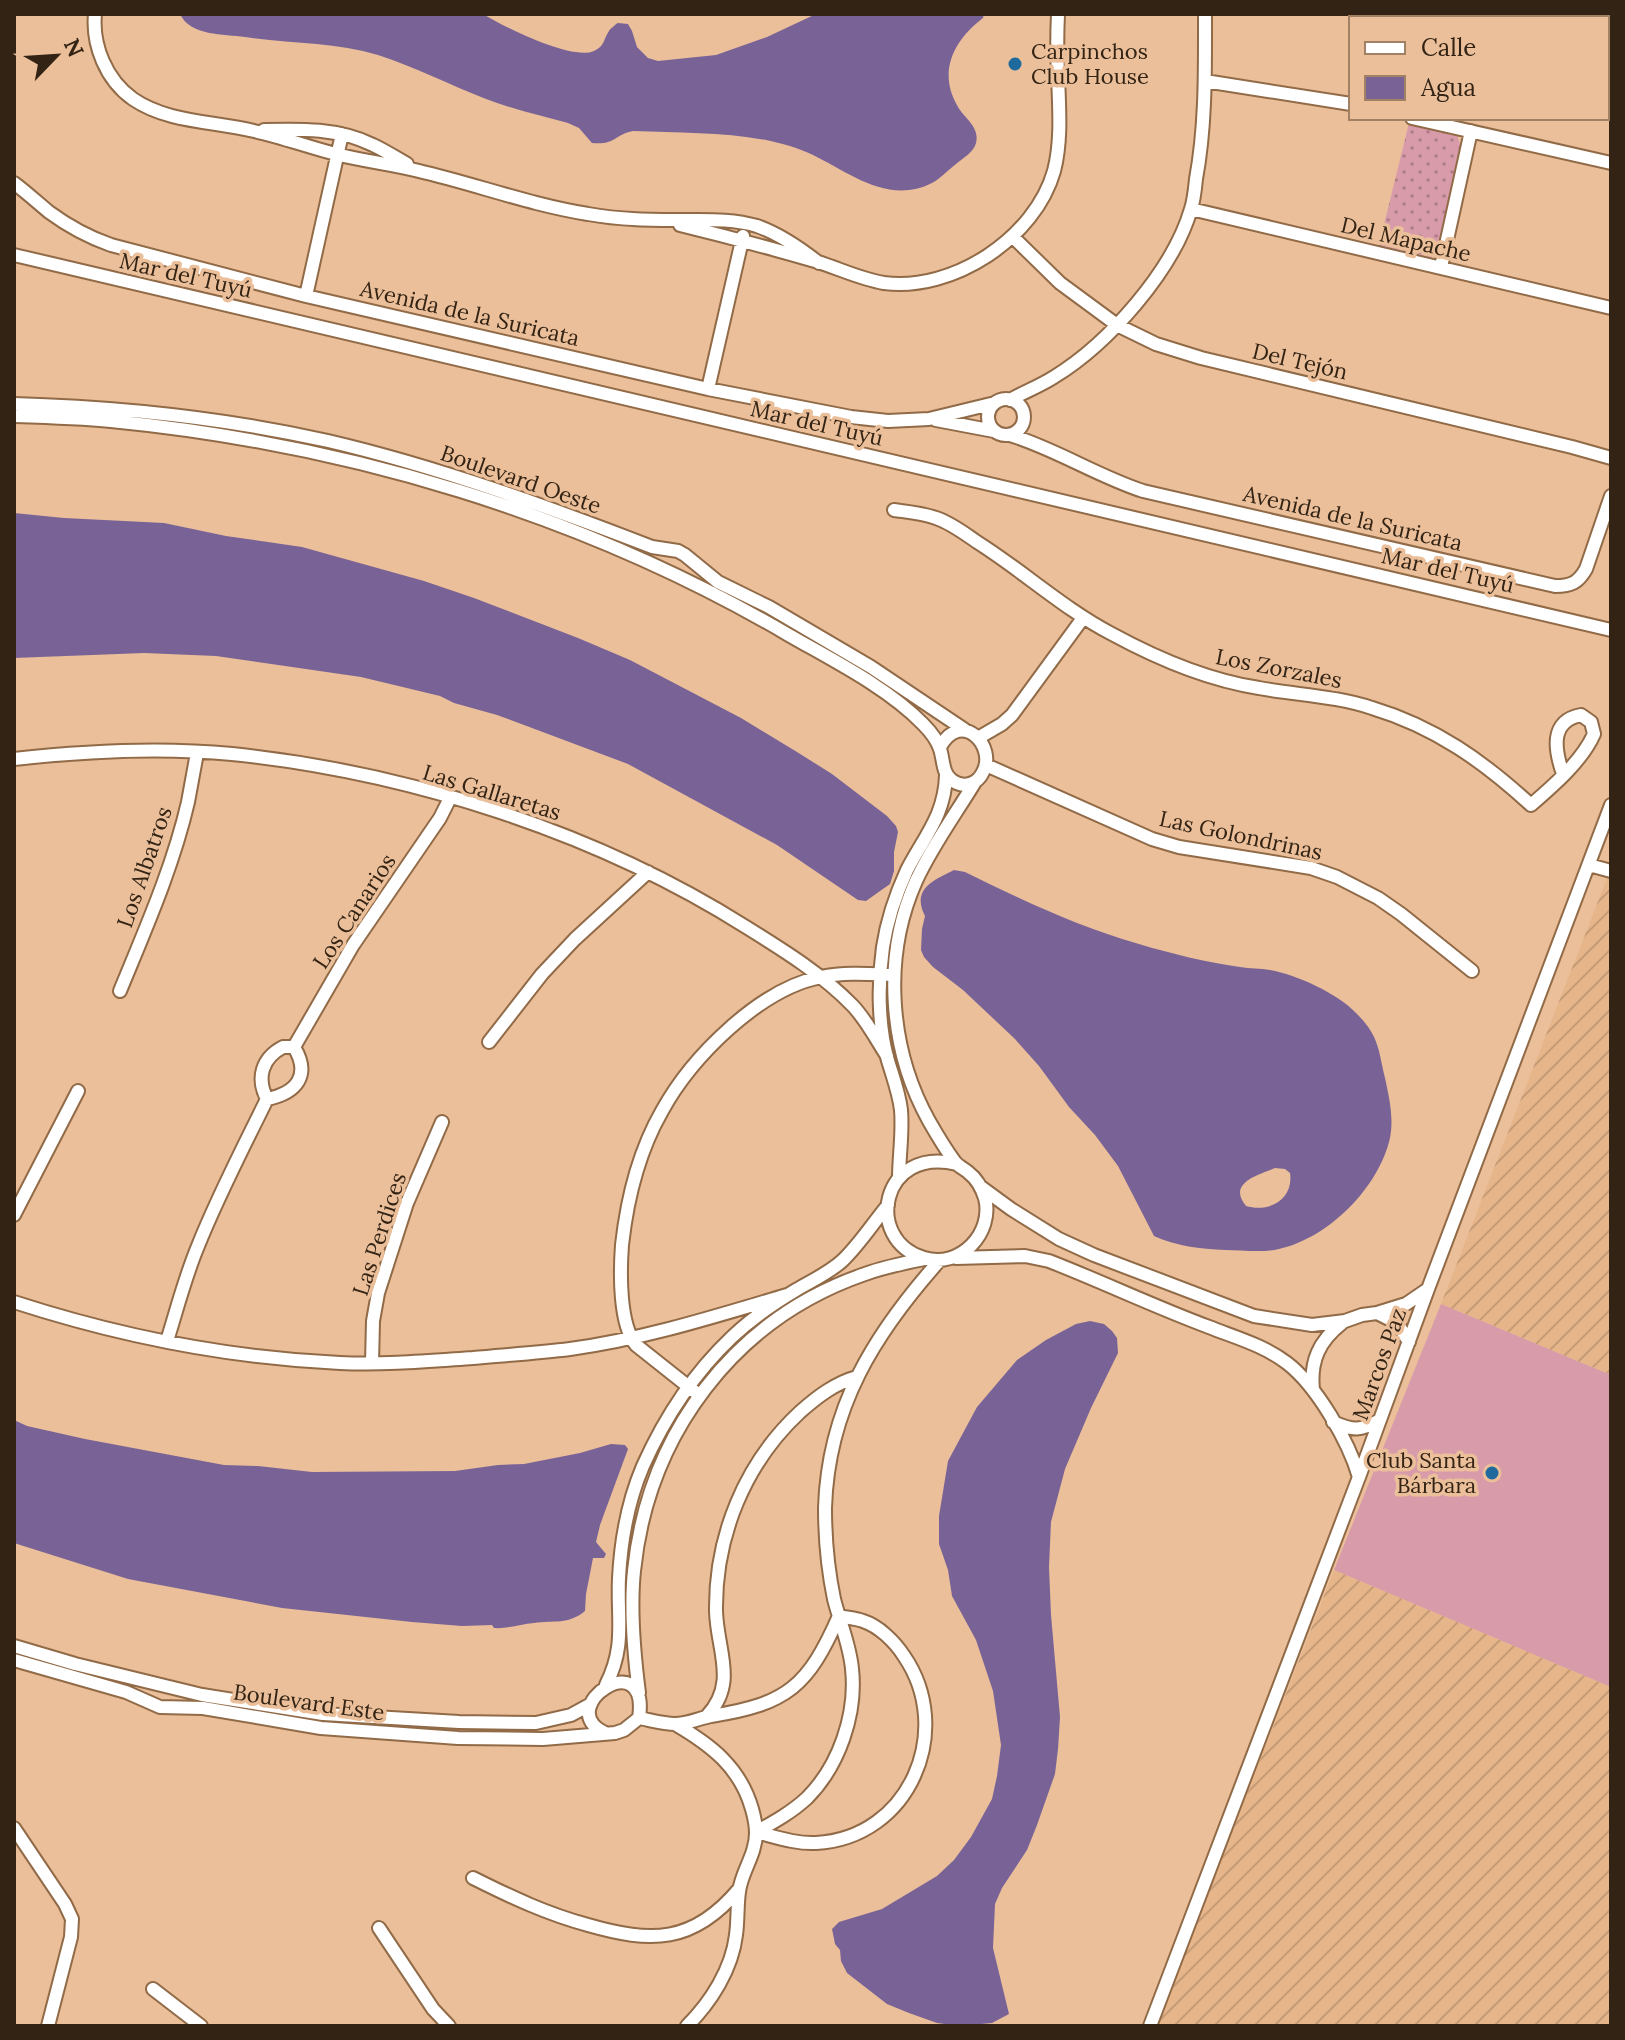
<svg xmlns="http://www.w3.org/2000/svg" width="1625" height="2040" viewBox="0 0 1625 2040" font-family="Lora,serif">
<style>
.industrial{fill:url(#industrial-furrows)}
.grass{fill:#d89baa}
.park{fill:url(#park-dots)}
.water{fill:#796396;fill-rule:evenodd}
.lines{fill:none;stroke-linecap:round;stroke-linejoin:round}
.minor-casing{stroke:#916a47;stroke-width:16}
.minor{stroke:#fff;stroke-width:12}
.poi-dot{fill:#1f6a9d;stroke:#eabf9a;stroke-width:3}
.labels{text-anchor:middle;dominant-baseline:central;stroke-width:7;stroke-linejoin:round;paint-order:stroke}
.poi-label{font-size:22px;fill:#332314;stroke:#eabf9a;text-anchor:start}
.street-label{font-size:22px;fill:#332314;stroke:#eabf9a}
</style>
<defs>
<pattern id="industrial-furrows" width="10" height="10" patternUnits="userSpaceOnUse" patternTransform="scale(2)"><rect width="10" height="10" fill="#e6b68a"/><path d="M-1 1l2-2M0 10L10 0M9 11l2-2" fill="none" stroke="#c69c76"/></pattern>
<pattern id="park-dots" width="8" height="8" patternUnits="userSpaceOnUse" patternTransform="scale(2)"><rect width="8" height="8" fill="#d89baa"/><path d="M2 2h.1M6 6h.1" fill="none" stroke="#b07e89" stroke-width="1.8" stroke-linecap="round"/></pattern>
</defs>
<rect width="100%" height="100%" fill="#eabf9a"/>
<path class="industrial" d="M1611 868V1375L1441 1304Z
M1334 1570 1611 1687V2026H1157Z"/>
<path class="grass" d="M1441 1304 1611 1375V1687L1334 1570Z"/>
<path class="park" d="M1409 123 1451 131 1457 135 1461 147 1437 251 1433 257 1427 260 1378 249Z"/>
<path class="water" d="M180 14H483C504 27 572 61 594 51 605 46 603 40 609 31 609 30 617 23 618 23L628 24 632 31 637 47 648 58 658 61 716 55 767 37 816 14H984L983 18C954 40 937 72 958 107 965 119 980 127 976 143 974 152 963 158 956 164 948 170 940 179 932 183 888 205 850 173 813 155 799 148 781 143 766 140 723 132 677 133 633 131 613 135 617 145 592 143L579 128 568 123C541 116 512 109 486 99 450 85 415 67 378 55 335 42 290 44 245 37 224 34 190 36 180 14Z
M14 513 64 518 164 523 226 536 302 547 424 581 474 598 578 638 630 660 741 718 797 752 832 774 887 816 896 826 898 832 894 852V871L890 884 866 901 858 900 777 845 628 764 497 715 454 703 440 696 361 677 216 656 144 653 14 658Z
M954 870 965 872C1022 900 1078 927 1139 944 1172 954 1206 962 1240 967 1250 969 1260 968 1270 970 1297 975 1337 993 1356 1013 1379 1036 1378 1048 1385 1078 1389 1097 1394 1117 1390 1138 1379 1187 1329 1238 1279 1249 1262 1253 1242 1250 1225 1250 1200 1249 1176 1246 1154 1236L1118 1166 1095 1135 1069 1107 1039 1066 1015 1039 963 990 933 967 924 957 921 950 922 929 925 916C911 889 934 880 954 870ZM1275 1168 1285 1169 1290 1173C1294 1199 1269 1213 1246 1206 1227 1183 1258 1175 1275 1168Z
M1090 1321 1104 1324 1112 1331 1117 1338 1118 1353 1091 1408 1065 1469 1051 1522 1049 1567 1051 1615 1060 1717 1058 1749 1055 1774 1037 1825 1027 1850 1002 1888 995 1904 993 1948 1009 2014 992 2023 960 2026 937 2023 909 2013 887 2004 847 1973 841 1961 840 1950 835 1944 832 1929 839 1922 882 1909 937 1876 954 1860 971 1837 992 1799 997 1776 1001 1745 993 1691 976 1640 952 1596 948 1570 939 1544V1516L948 1461 977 1407 1017 1360 1046 1340 1076 1324Z
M14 1420 27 1426 85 1439 224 1465 258 1466 312 1472 455 1471 498 1465 524 1464 580 1453 611 1444 625 1445 628 1449 600 1525 596 1542 606 1554 604 1558H593L586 1594 585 1611C568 1625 554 1620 534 1623 520 1624 508 1629 494 1628L492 1625 462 1626 412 1622 282 1608 128 1579 14 1543Z"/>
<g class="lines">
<defs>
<path id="minor" d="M95 14C92 45 106 80 133 99 168 123 214 121 254 131 282 137 308 147 336 154 363 161 391 164 419 171 475 184 531 205 588 214 620 220 653 220 685 220 709 220 733 219 757 226 780 234 800 248 819 263
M1603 14 1611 16
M1205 81 1351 104
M1412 118 1611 163
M264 130C301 129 339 128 373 145 384 150 395 157 407 164
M14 183C26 192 37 202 49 212 68 226 88 237 111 245L306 296 708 389 851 417 888 421 929 419 995 403
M1191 209 1611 308
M680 225C725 236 770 248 815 261 838 268 860 279 884 283 953 292 1035 238 1054 171 1062 140 1059 107 1058 75 1057 54 1057 34 1058 14
M1013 237 1060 283 1117 325 1156 344 1201 358 1572 447 1611 458
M14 255 1611 630
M1441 267 1471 131
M306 296 342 134
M708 389 743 236
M988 417a18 18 0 1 1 36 0a18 18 0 1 1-36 0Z
M1010 400C1024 392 1040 386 1054 377 1108 344 1173 271 1191 209 1194 200 1195 189 1196 179 1206 125 1205 69 1205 14
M14 404C120 407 225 418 328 441 439 467 546 506 652 547L678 551 685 555 718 582 769 607 871 667 965 730
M14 416C46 417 79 418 111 421 347 444 582 514 787 634 832 660 887 687 923 724 930 731 937 740 940 749 944 761 942 774 953 781 965 789 978 783 983 772 997 747 962 708 940 747
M936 420 994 431
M1010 435C1056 449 1097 476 1143 491L1555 586C1571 586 1578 583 1586 569L1611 496
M894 510C908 512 922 513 936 518 951 523 964 533 977 542 1023 571 1064 609 1112 634 1158 659 1207 680 1259 688 1297 695 1336 696 1372 708 1435 727 1483 761 1531 805 1554 785 1582 761 1594 734L1591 722 1581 715C1549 721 1555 751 1563 774
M978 738 1002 724 1012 715 1083 618
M14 759C85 751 161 747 232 754 408 772 596 832 746 927 783 950 822 974 853 1006 867 1021 876 1039 887 1056
M986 765 1152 839 1179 847 1311 868 1337 877 1378 898 1401 914 1472 971
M1589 865 1611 871
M120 991C145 930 173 867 188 802 191 786 194 769 197 753
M489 1042 542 974 575 939 648 872
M283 1047H294C311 1075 297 1093 267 1099 256 1078 262 1058 283 1047Z
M294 1047 353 945 440 818 450 798
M957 1164C881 1145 863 1240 924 1258 960 1269 994 1233 985 1198 982 1189 977 1179 969 1173 965 1169 959 1167 955 1162 946 1150 937 1135 929 1121 889 1049 882 957 916 881 932 846 955 815 975 782
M899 1178C899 1156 903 1133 901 1110 899 1092 892 1075 887 1057 878 1023 878 982 883 947 887 921 896 894 907 870 924 837 945 815 946 775
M981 1187 1011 1209 1059 1239 1094 1255 1254 1316 1312 1325 1345 1321 1362 1315 1377 1313 1397 1323 1409 1342
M14 1215 78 1091
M956 1258 1025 1256 1049 1261C1103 1282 1155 1307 1209 1327 1237 1338 1263 1345 1287 1363 1317 1386 1349 1442 1359 1477
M14 1302C119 1336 230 1358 340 1363 385 1365 429 1361 473 1358 505 1355 538 1353 570 1349 644 1339 716 1316 787 1295
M1377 1313 1406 1304 1428 1289
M167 1341C177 1309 185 1277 198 1246 218 1196 243 1148 267 1099
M372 1363 373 1321 378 1293 407 1203 442 1122
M1313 1390C1310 1361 1319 1341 1342 1323
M699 1395 636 1345C619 1324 620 1272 622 1245 627 1200 639 1151 662 1111 691 1058 759 989 821 977 844 972 870 974 894 975
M1333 1422C1354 1431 1360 1431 1380 1420
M14 1646 75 1664 202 1695 323 1714 459 1722 536 1723 571 1715 591 1704
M14 1660 126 1692 160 1707 203 1708 321 1728 458 1738 543 1739 615 1733 624 1730 639 1718C650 1642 551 1708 605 1733
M606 1685C626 1646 617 1619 619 1578 621 1540 628 1501 643 1466 664 1419 694 1373 732 1337 751 1319 774 1303 796 1290 811 1281 829 1273 842 1261 859 1245 873 1223 888 1205
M639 1693C634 1654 630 1609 634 1571 648 1434 734 1319 865 1274 884 1267 904 1263 924 1259
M707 1716C738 1682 717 1651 716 1611 715 1536 745 1463 800 1412 817 1397 835 1383 857 1377
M639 1718C650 1720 664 1724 675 1724 687 1724 700 1718 711 1716 788 1704 808 1686 839 1616 847 1618 855 1618 863 1621 879 1626 895 1642 904 1656 955 1730 910 1838 816 1843 796 1844 776 1837 756 1832
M675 1724C711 1745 740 1767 752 1809 754 1816 756 1825 756 1833 756 1855 741 1872 739 1892 737 1906 738 1921 736 1935 732 1969 711 2002 687 2026
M14 1828 65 1904 72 1919 71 1937 48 2026
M756 1832C774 1822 792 1812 807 1798 839 1766 857 1714 852 1669 850 1645 840 1623 834 1599 828 1570 825 1538 825 1508 828 1407 875 1333 940 1260
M473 1878C511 1897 547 1914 588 1925 651 1943 693 1944 739 1889
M379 1928 433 2009 449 2026
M153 1989 201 2026
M1150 2026 1359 1477 1428 1289 1611 805"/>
</defs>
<use href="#minor" class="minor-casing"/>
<use href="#minor" class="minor"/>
</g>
<g class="poi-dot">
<circle cx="1015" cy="64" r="8"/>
<circle cx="1492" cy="1473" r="8"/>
</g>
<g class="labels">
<g class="poi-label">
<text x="1031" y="51">Carpinchos<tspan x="1031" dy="25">Club House</tspan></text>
<text x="1476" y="1460" text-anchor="end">Club Santa<tspan x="1476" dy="25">Bárbara</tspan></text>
</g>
<g class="street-label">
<text transform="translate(1406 239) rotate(13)">Del Mapache</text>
<text transform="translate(186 275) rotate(13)">Mar del Tuyú</text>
<text transform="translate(470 313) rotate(13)">Avenida de la Suricata</text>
<text transform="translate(1300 361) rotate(13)">Del Tejón</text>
<text transform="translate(817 423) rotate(13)">Mar del Tuyú</text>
<text transform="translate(521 479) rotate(19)">Boulevard Oeste</text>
<text transform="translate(1353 518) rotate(13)">Avenida de la Suricata</text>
<text transform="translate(1448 570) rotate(13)">Mar del Tuyú</text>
<text transform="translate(1279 668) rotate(11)">Los Zorzales</text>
<text transform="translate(492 792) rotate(17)">Las Gallaretas</text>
<text transform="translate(1241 835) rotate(12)">Las Golondrinas</text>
<text transform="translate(144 867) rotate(-71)">Los Albatros</text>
<text transform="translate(354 911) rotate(-57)">Los Canarios</text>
<text transform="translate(379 1234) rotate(-72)">Las Perdices</text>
<text transform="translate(1379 1364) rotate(-70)">Marcos Paz</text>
<text transform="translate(309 1702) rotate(8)">Boulevard Este</text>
</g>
</g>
<rect width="1625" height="2040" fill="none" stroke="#332314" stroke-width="32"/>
<rect x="1349" y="16" width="260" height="104" fill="#eabf9a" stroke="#a18164" stroke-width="2"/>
<rect x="1365" y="42" width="40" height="12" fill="#ffffff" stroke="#a18164" stroke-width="2"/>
<text x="1421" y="56" font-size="24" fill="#332314">Calle</text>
<rect x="1365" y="76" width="40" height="24" fill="#796396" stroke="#a18164" stroke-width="2"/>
<text x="1421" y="96" font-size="24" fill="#332314">Agua</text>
<g transform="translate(56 56) rotate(65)" stroke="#eabf9a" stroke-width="6" paint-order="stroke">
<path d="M0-6L14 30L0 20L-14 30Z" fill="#332314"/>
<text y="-12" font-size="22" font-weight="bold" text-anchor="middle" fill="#332314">N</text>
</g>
</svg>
